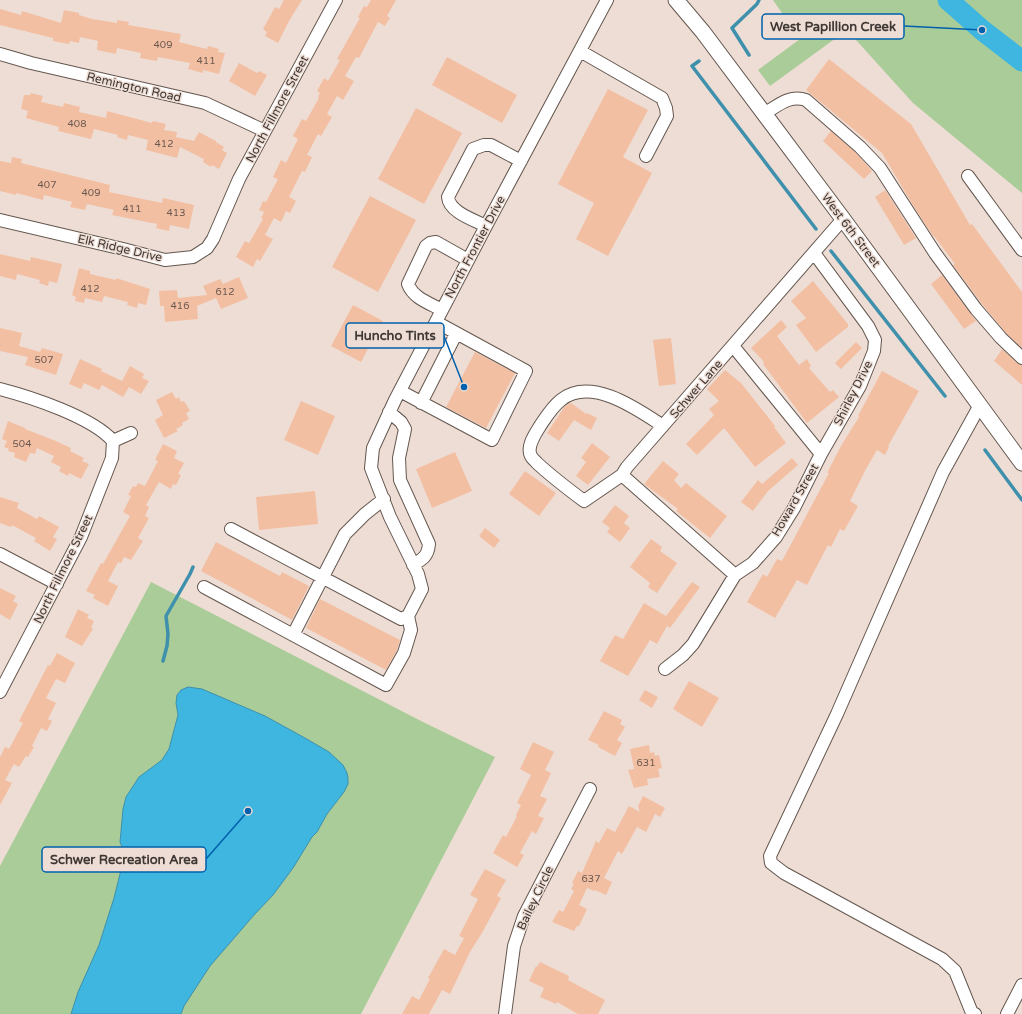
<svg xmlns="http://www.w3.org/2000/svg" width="1022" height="1014" viewBox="0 0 1022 1014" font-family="'Varela Round',sans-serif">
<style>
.green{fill:#ac9}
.water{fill:#3eb6df;stroke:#3e90ac}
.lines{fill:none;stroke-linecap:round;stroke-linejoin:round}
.stream{stroke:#3e90ac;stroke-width:3.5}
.river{stroke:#3eb6df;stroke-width:21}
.building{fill:#f3bfa3}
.minor-casing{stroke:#64574f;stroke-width:14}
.major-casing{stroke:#64574f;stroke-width:17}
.minor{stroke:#fff;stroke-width:12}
.major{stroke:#fff;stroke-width:15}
.labels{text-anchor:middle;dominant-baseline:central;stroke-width:3;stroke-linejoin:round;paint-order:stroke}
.number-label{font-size:10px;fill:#6b5950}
.street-label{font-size:12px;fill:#3e3734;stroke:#eeddd4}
.leader{fill:none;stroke:#0160ad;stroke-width:1.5}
.callout-dot{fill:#0160ad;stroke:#eeddd4;stroke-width:1.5}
.callout{fill:#eeddd4;stroke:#0160ad;stroke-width:1.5}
.callout-label{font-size:13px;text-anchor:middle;font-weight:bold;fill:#3e3734}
</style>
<rect width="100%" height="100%" fill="#eeddd4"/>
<path class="green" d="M773 0H1022V193L913 103 847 30 770 86 758 70 800 39Z
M151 582 423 722 495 757 361 1014H0V866Z"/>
<path class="water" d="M188 687 202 689 265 716 305 738 329 752 343 765 347 773 348 778V784L344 792 327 814 317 832 312 837 293 868 273 895 254 915 210 966 184 1006 181 1014H71L78 992 99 945 114 898 123 862 124 852 120 842 123 809 126 797 139 777 162 760 169 749 178 715 176 703 177 695 181 690Z"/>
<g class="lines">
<path class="stream" d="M749 55 732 28 757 4 759 0
M699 61 692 66 816 229
M831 251 945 396
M985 450 1022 500
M163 661 167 646 168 634 166 616 190 574 193 567"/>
<path class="river" d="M948 0 982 30 1022 61"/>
</g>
<path class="building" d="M284 0H302L289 21 278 43 265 36 267 32 263 29 275 7 279 9Z
M371 0H396L387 16 390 18 385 26 378 22 359 58 356 57 345 76 354 81 343 100 337 96 327 114 332 117 321 136 318 134 307 155 312 157 305 172 302 171 289 197 296 201 290 213 286 211 281 222 274 218 265 235 273 239 260 261 257 259 253 267 236 257 245 241 249 243 263 219 261 218 264 212 259 210 263 201 266 202 278 179 273 177 281 160 286 163 298 139 293 136 302 119 306 121 319 98 318 97 320 93 317 91 324 78 328 81 340 60 337 59 360 18 358 17 364 6 367 7Z
M0 9 21 15 22 11 61 23 64 10 79 13V15L92 19 117 23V20L129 22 128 25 181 34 179 42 207 49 208 46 219 49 218 52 225 53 219 74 203 70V73L188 69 190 63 158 57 157 61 140 58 141 53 117 48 116 54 97 50 98 41 80 37 79 43 70 41 69 44 53 41V38L0 25Z
M447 57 517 95 502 123 432 85Z
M829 59 911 124 970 225 972 224 1022 292V348L1006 333 982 304 953 265 955 264 934 236H933L914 207 882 153 806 90Z
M239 63 257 73 259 71 267 75 255 96 229 81Z
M608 89 648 110 623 157 652 173 608 256 576 239 594 203 558 184Z
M31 93 43 96 41 102 63 107 64 103 80 107 79 112 106 118 107 111 152 123 153 121 166 124 164 130 177 132 176 137 194 141 199 132 216 141V142L224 147 222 150 227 153 219 169 212 165 211 167 203 162 204 159 180 147 177 158 146 150 148 140 128 135 127 140 117 137 118 135 94 129 91 139 58 131 59 127 26 118 28 111 21 109 24 95H30Z
M416 108 462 133 424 204 378 179Z
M831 131 855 152 872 171 864 179 823 141Z
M12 157 22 159 21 163 110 185 109 192 162 203 163 198 194 205 189 229 170 225 169 231 156 228 157 224 112 215 114 210 87 204 85 210 70 207 72 202 44 195 43 200 16 193V195L0 191V161L11 163Z
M885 190 916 238 904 245 875 197Z
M370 196 416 220 378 292 332 267Z
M0 254 30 261 31 257 62 264 57 283 49 281 48 286 39 283 40 280 17 274 16 280 0 276Z
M79 268 90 271V274L116 280V278L150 289 146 305 138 303 137 308 127 305 128 302 104 296 102 302 85 298 84 303 75 301 76 297 72 295Z
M942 275 976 321 964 329 931 284Z
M239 277 248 298 221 309 216 298 197 306 198 319 165 322 164 306H160L159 291 177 290 178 298 207 295 203 286 220 279 223 284Z
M813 281 848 324V327L816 352 796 325 806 318 791 301Z
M353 305 383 321 361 362 331 346Z
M781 320 787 327 777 336 799 365 807 359 811 366 809 368 830 392 833 390 839 397 807 423 763 364 764 362 751 348Z
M0 328 22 333 19 346 40 352 42 348 63 354 56 375 25 365 28 357 0 351Z
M671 338 676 384 659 386 653 340Z
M856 342 862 348 841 369 835 363Z
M1002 349 1017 363 1022 365V385L994 361Z
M475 352 515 373 486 428 446 407Z
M80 359 102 369 101 371 122 381 130 366 144 374 142 378 149 381 141 394 129 387 123 397 102 385 99 390 84 383 81 389 69 384Z
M725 370 741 383 775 426 774 427 786 443 755 467 724 428 697 455 686 444 714 415 709 409 719 401 707 389Z
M882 371 919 391 888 446 889 447 885 455 877 450 866 469 850 501 858 506 844 531 840 529 831 547 828 545 807 585 797 580 775 618 747 602 763 574 767 577 777 559 782 561 829 473H827L841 446 859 417 858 416Z
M172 392 176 399 179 397 181 402 184 401 190 411 186 413 189 419 182 423 183 425 176 429 178 431 164 438 155 420 163 415 156 400Z
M301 401 335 416 318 455 284 440Z
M571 403 586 414 587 413 597 418 591 430 574 420 559 441 547 433 565 406Z
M8 421 25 428V429L56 441 71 448 70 451 84 458 82 461 89 464 81 479 69 473 68 476 59 471 61 467 51 462 54 456 37 448 35 454 30 453 26 462 14 457 15 453 8 451 9 449 4 447 7 441 2 439Z
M592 443 610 457 588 485 576 476 586 462 581 458Z
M163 444 177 451 174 458 184 463 178 474 181 475 176 485 173 484 171 489 159 482 146 505 149 507 145 516 149 518 138 538 143 541 131 560 124 557 121 563 118 562 108 581 118 586 108 606 93 598 95 595 86 591 101 563 103 564 130 516 123 512 131 496 128 495 133 486 136 487 138 483 145 486 158 461 155 460Z
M455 452 472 491 432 508 416 469Z
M792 458 798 465 768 491 753 511 741 502 758 480 762 484Z
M663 461 679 474 674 480 681 488 686 483 727 516 710 538 676 511 678 509 644 484Z
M525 471 556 493 539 516 509 494Z
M315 491 318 524 259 530 256 497Z
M0 497 19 503 17 508 37 519 39 516 59 527 53 537 57 539 50 551 34 541 36 538 12 525 11 527 0 523Z
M615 505 629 516 624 523 630 528 620 542 607 532 610 528 602 522Z
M485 528 500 540 494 548 479 536Z
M651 539 662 547 660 551 677 563 657 593 648 587 650 583 630 567Z
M216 542 280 576 282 572 309 586 292 620 201 571Z
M692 582 700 587 670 628 667 626 657 644 650 640 628 676 600 661 615 635 623 639 644 603 666 616Z
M0 588 16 596 13 601 18 604 10 620 0 614Z
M320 599 400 640 397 650 386 670 306 628Z
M78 609 89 615 87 618 94 621 91 628 93 629 82 646 65 637Z
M57 653 75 663 65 683 56 679 46 698 56 703 48 719 52 721 47 731 41 728 32 746 34 747 28 757 26 756 19 767 14 764 5 780 12 783 0 805V757L5 747 9 749 23 723 19 721 48 665 50 666Z
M689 681 719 698 702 727 673 709Z
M645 690 658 697 652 708 639 700Z
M604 711 622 720 620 724 625 727 617 740 622 743 615 756 598 747 599 745 588 740Z
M533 742 554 752 545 770 551 773 540 796 547 799 538 816 544 818 536 834 532 831 520 853 524 855 517 867 493 853 503 835 506 837 517 816 516 815 521 805 517 803 531 775 520 769Z
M649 745 650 753 654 752 655 756 659 755 662 768 658 769 660 777 647 779 648 785 634 788 628 770 634 769 630 749Z
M643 796 665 808 660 817 655 814 646 832 637 827 622 854 618 851 604 878 612 882 606 895 595 890 594 891 587 888 579 905 587 909 579 926H577L574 931 552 922 559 910 563 912 574 891 571 889 574 884 572 883 578 871 582 873 596 841 599 843 607 828 615 832 629 806 640 812 638 806Z
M485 869 506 880 497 896 501 898 482 933 470 952 450 994 442 990 429 1014H402L412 996 419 1000 430 979 428 978 444 949 455 955 464 938 459 936 478 899 470 895Z
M540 962 569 976 568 980 605 1000 598 1014H578L557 1002 556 1004 540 997 544 988 529 981 536 966 537 967Z"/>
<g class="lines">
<defs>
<path id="minor" d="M580 51 662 98 666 108 667 116 646 156
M0 54 31 63 205 103 265 131
M764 114C777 106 790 94 806 100L860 147 880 168 935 253 976 309 1001 338 1022 358
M968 176 1022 250
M0 220 123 249 165 260 193 257 207 248 213 239 239 179 336 0
M486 226C474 220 449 212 448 197L473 149 484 145H491L521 161
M442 310C429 303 413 298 408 284L426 246 430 243 436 242 468 260
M733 346 821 454
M0 389C31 397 92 417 113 441
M400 391 492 440 526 371 436 322
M421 403 456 334
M389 412 401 422 405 429 399 458 400 480 429 544C428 556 423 559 413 565
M113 441 131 433
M622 475 584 501C568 489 552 477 537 463 536 461 532 459 531 456 526 447 535 434 540 426 546 417 552 407 561 400 591 376 637 409 663 426
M231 529 401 619 408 616 422 589 418 574 390 517 371 468 373 448 395 400 486 226 607 0
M0 554 57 584
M735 575 622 475 627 467 843 219
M204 587 386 685 404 653 411 630 408 616
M293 635 345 534 365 514 384 499
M665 669 683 655 693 644 735 575 753 563 776 537 794 508 821 454 860 386 874 351 875 340 868 326 814 253
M0 692 81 537 112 458 113 441
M505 1014 514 946 524 916 590 789
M975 1014 972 1013 955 971 942 959 784 873 771 863 770 856 837 714 943 472 980 405
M1007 1014 1022 985"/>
<path id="major" d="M676 0 703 32 843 219 1022 463"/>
</defs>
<use href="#minor" class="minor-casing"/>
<use href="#major" class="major-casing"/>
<use href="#minor" class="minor"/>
<use href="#major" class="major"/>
</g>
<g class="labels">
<g class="number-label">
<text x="163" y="45">409</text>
<text x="206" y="61">411</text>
<text x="77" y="124">408</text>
<text x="164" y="144">412</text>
<text x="47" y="185">407</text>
<text x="91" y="193">409</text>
<text x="132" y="209">411</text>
<text x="176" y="213">413</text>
<text x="90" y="289">412</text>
<text x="225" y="292">612</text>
<text x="180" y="306">416</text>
<text x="44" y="360">507</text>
<text x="22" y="444">504</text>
<text x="646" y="763">631</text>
<text x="591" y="879">637</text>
</g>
<g class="street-label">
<text transform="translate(134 87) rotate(13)">Remington Road</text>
<text transform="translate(277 109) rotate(-62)">North Fillmore Street</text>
<text transform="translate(851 230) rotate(53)">West 6th Street</text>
<text transform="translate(475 247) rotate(-62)">North Frontier Drive</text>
<text transform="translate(120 248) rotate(13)">Elk Ridge Drive</text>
<text transform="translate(696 389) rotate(-49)">Schwer Lane</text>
<text transform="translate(853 393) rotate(-63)">Shirley Drive</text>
<text transform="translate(795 500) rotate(-60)">Howard Street</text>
<text transform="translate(63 569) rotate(-64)">North Fillmore Street</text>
<text transform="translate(535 898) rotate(-65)">Bailey Circle</text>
</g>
</g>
<path class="leader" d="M982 30L904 26M464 387L444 336M248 811L206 859"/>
<g class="callout-dot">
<circle cx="982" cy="30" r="4"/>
<circle cx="464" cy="387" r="4"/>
<circle cx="248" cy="811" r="4"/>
</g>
<g class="callout">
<rect x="762" y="14" width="142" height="25" rx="4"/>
<rect x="346" y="323" width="98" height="25" rx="4"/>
<rect x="42" y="847" width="164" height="25" rx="4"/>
</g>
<g class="callout-label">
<text x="833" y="31">West Papillion Creek</text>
<text x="395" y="340">Huncho Tints</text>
<text x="124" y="864">Schwer Recreation Area</text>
</g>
</svg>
